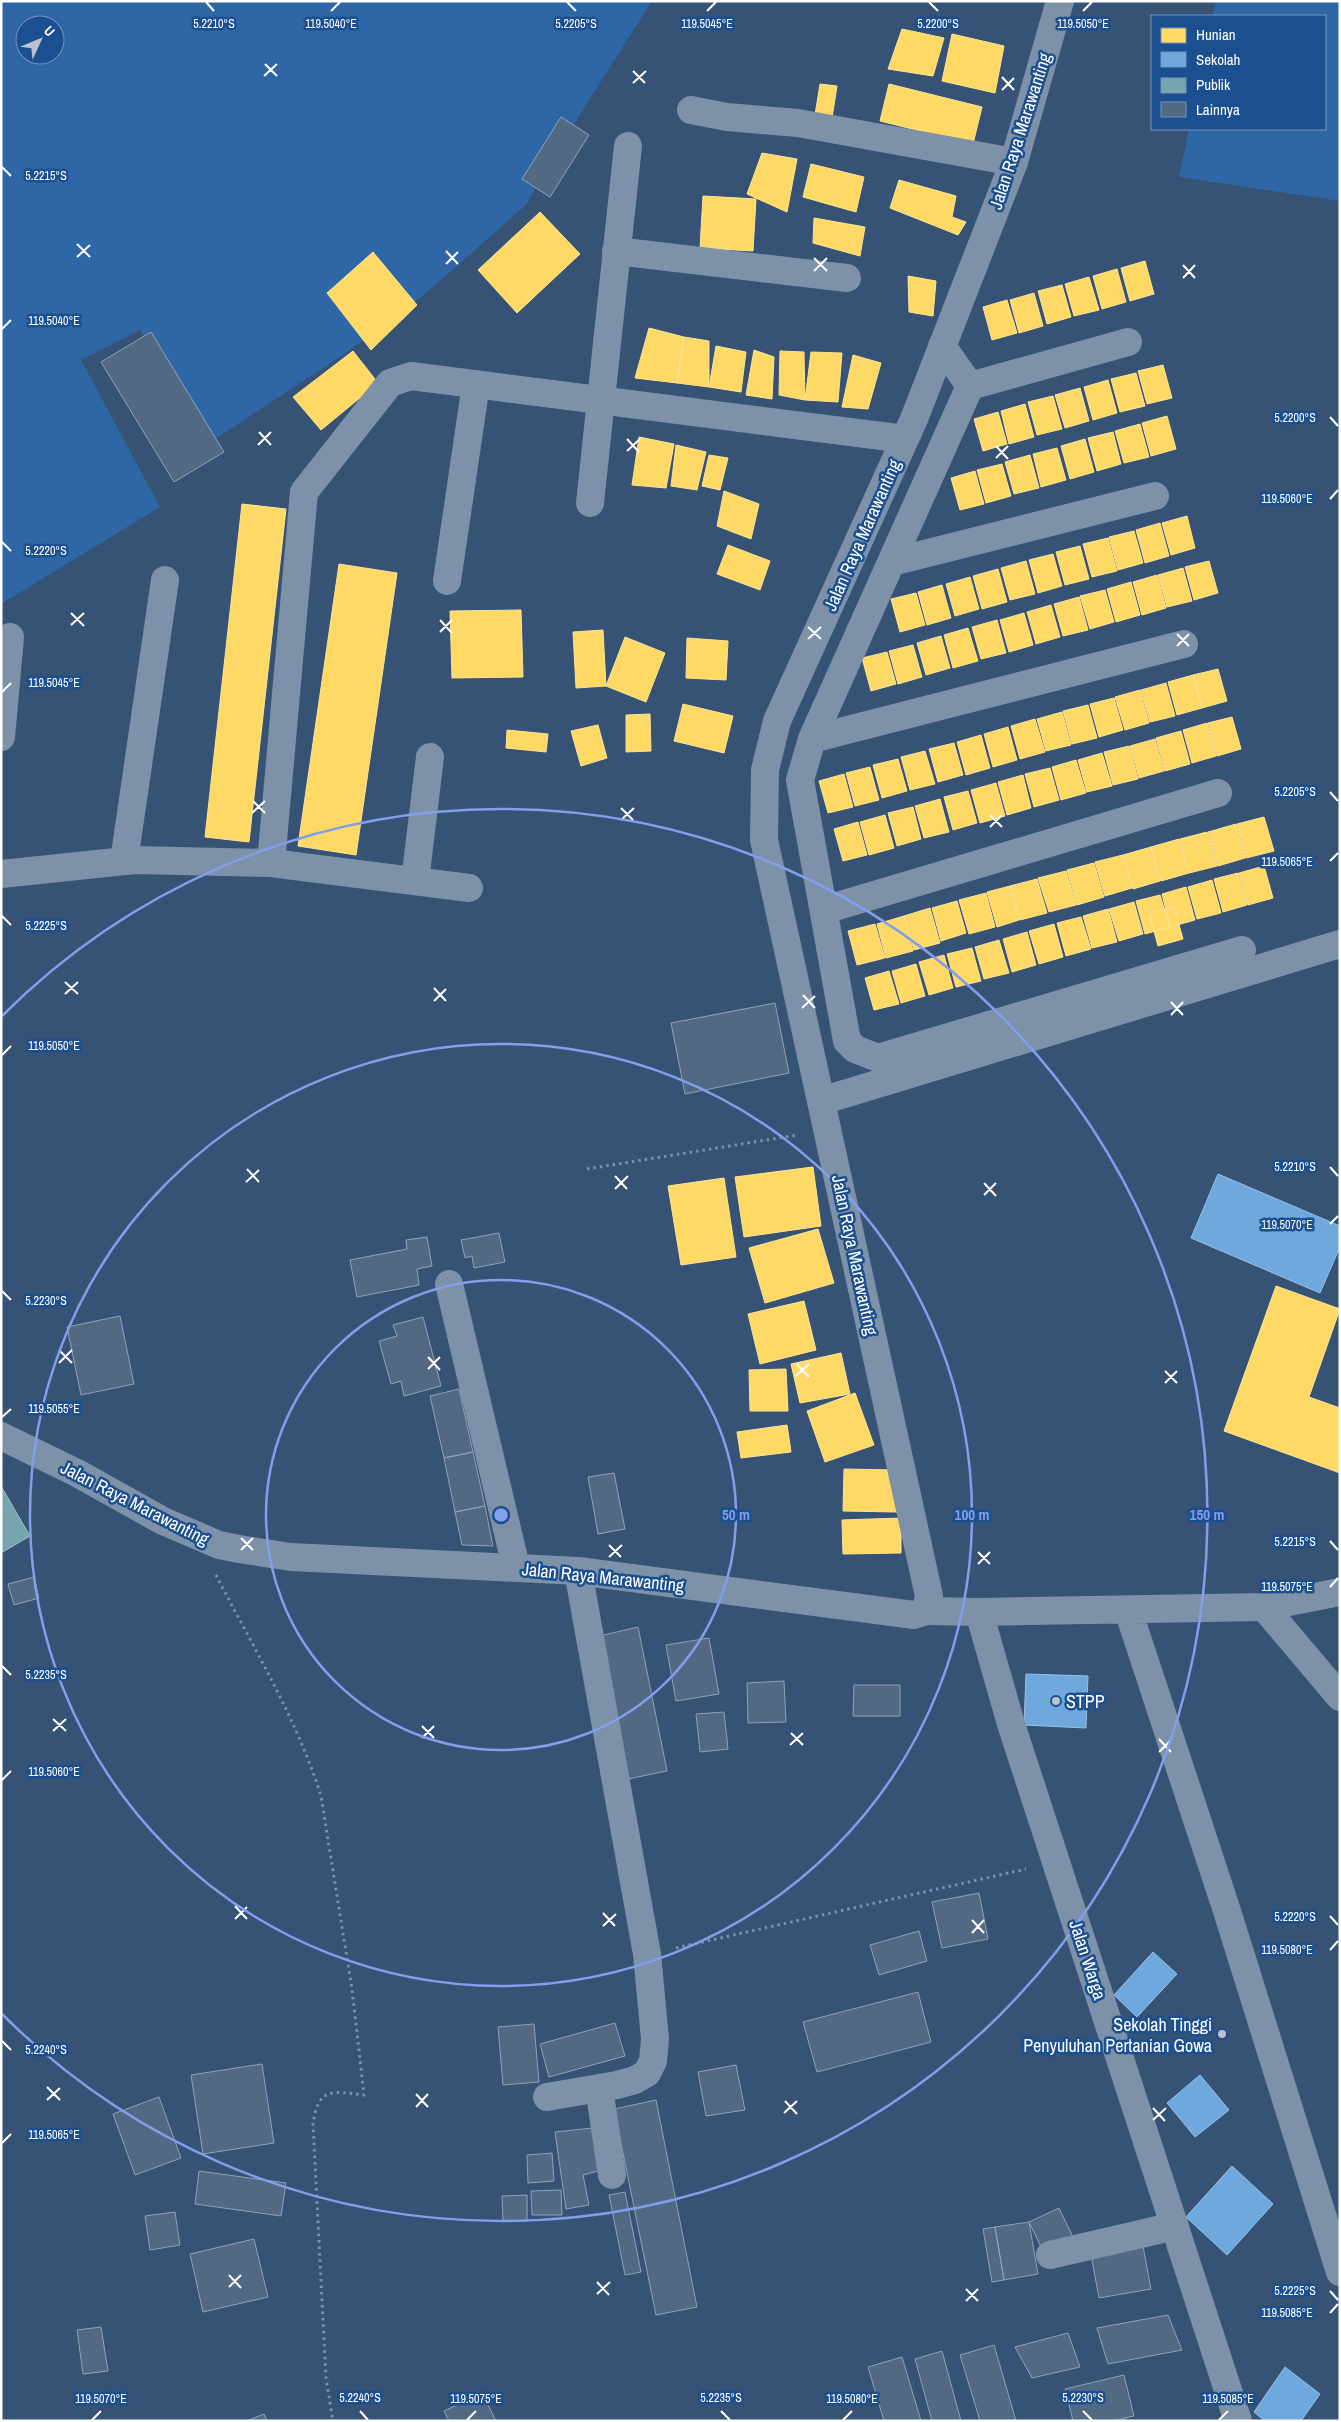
<svg xmlns="http://www.w3.org/2000/svg" width="1341" height="2422" viewBox="0 0 1341 2422" font-family="'Archivo Narrow',sans-serif">
<style>
.green{fill:#2f66a5;fill-rule:evenodd}
.homes{fill:#ffd966;stroke:#ffe494}
.schools{fill:#6fa8dc;stroke:#9ac2e6}
.public{fill:#76a5af;stroke:#9fc0c7}
.building{fill:#526984;stroke:#92a2b6}
.lines{fill:none;stroke-linecap:round;stroke-linejoin:round}
.path{stroke:#7d92a8;stroke-width:3;stroke-dasharray:2.5 4;stroke-linecap:butt}
.minor{stroke:#7d92a8;stroke-width:28}
.tertiary{stroke:#7d92a8;stroke-width:28}
.ticks{fill:none;stroke:#fff;stroke-width:2}
.ring{fill:none;stroke:#839eea;stroke-width:2.5}
.poi-dot{fill:#b9c2ce;stroke:#1b4f8f;stroke-width:2}
.labels{text-anchor:middle;dominant-baseline:central;stroke-width:5;stroke-linejoin:round;paint-order:stroke}
.street-label{font-size:18px;fill:#fff;stroke:#1b4f8f}
.poi-label{font-size:18px;fill:#fff;stroke:#1b4f8f;text-anchor:start}
.ticks-label{font-size:12px;text-anchor:middle;fill:#fff;stroke:#1b4f8f;stroke-width:5;stroke-linejoin:round;paint-order:stroke}
.centre{fill:#839eea;stroke:#1b4f8f;stroke-width:2.5}
.ring-label{font-size:15px;text-anchor:middle;font-weight:bold;fill:#839eea;stroke:#1b4f8f;stroke-width:5;stroke-linejoin:round;paint-order:stroke}
</style>
<rect width="100%" height="100%" fill="#365274"/>
<path class="green" d="M1 1H652L582 111 526 205 426 293 346 353 206 445 140 330 81 360 160 507 1 604ZM25 25H55V55H25Z
M1216 1H1340V201L1179 177 1189 129H1325V16H1213Z"/>
<path class="homes" d="M902 29 944 38 933 76 888 69Z
M952 34 1004 46 995 93 942 81Z
M820 84 837 86 832 118 815 115Z
M889 84 982 107 973 144 880 121Z
M762 153 797 159 787 212 747 194Z
M811 164 864 177 856 212 803 197Z
M899 180 956 196 952 217 966 222 958 235 890 208Z
M703 196 756 199 753 251 700 248Z
M540 212 580 254 517 313 478 270Z
M814 218 865 227 860 256 813 243Z
M373 252 417 305 371 350 327 293Z
M1145 261 1154 294 1130 301 1121 268Z
M1117 269 1126 302 1102 309 1093 276Z
M908 276 936 281 933 316 909 312Z
M1089 277 1099 310 1074 316 1065 284Z
M1062 285 1071 317 1047 324 1038 291Z
M1034 293 1043 326 1019 333 1010 300Z
M1007 300 1017 333 992 340 983 307Z
M649 328 684 337 677 383 635 378Z
M684 337 709 341V387L677 383Z
M716 346 746 352 741 392 709 387Z
M754 350 774 357 772 399 746 395Z
M353 351 378 383 321 430 293 397Z
M780 351 804 352 805 400 779 395Z
M811 352 842 353 838 402 805 400Z
M853 355 881 363 868 409 842 407Z
M1163 365 1172 398 1147 404 1138 371Z
M1136 373 1145 406 1120 412 1111 379Z
M1108 380 1117 413 1093 420 1084 387Z
M1080 388 1089 421 1065 428 1055 395Z
M1053 396 1062 429 1037 435 1028 402Z
M1025 404 1034 437 1009 444 1001 411Z
M998 412 1007 444 983 451 974 419Z
M1167 416 1176 449 1151 456 1142 423Z
M1140 424 1149 457 1124 463 1115 431Z
M1113 432 1121 464 1097 471 1088 438Z
M639 437 674 444 666 488 632 485Z
M1085 439 1094 472 1070 479 1061 446Z
M676 445 706 452 697 490 671 486Z
M1057 448 1066 480 1041 487 1033 454Z
M709 455 728 458 720 490 702 486Z
M1030 455 1039 488 1014 494 1005 462Z
M1002 464 1011 496 986 503 977 470Z
M975 471 984 504 960 510 951 478Z
M724 491 759 504 751 539 717 526Z
M242 504 286 509 249 842 205 837Z
M1187 516 1195 548 1171 555 1162 523Z
M1160 523 1169 556 1145 563 1136 530Z
M1134 531 1143 563 1118 570 1109 537Z
M1108 538 1117 571 1092 577 1083 544Z
M728 545 770 561 760 590 717 574Z
M1080 546 1089 579 1065 585 1056 552Z
M1053 554 1062 586 1038 593 1029 560Z
M1026 561 1035 594 1010 600 1001 568Z
M1209 561 1218 593 1194 600 1185 567Z
M339 564 397 573 356 855 298 846Z
M1183 568 1192 601 1167 607 1158 575Z
M998 569 1007 602 982 609 973 576Z
M1157 575 1166 608 1142 615 1133 582Z
M970 577 979 609 955 616 946 584Z
M1131 582 1140 615 1116 622 1107 589Z
M942 585 951 618 927 625 918 592Z
M1105 590 1114 622 1090 629 1080 596Z
M916 593 925 625 900 632 891 599Z
M1079 597 1088 630 1063 636 1054 604Z
M1051 605 1060 637 1036 644 1027 612Z
M521 610 523 677 452 678 450 611Z
M1024 613 1033 645 1009 652 1000 620Z
M997 620 1006 653 981 659 972 627Z
M968 628 978 661 953 668 944 635Z
M603 630 606 686 576 688 573 632Z
M941 636 950 668 926 675 917 643Z
M625 637 665 653 646 702 606 686Z
M687 638 728 641 726 680 686 678Z
M913 645 922 677 898 684 889 651Z
M887 652 896 684 871 691 862 658Z
M1218 669 1227 701 1202 708 1193 675Z
M1193 675 1202 708 1177 715 1168 682Z
M1166 683 1175 716 1150 722 1141 690Z
M1140 690 1149 723 1125 730 1115 697Z
M1114 698 1123 730 1099 737 1090 704Z
M683 704 733 716 724 753 674 741Z
M1088 705 1097 738 1072 744 1063 711Z
M1062 712 1071 745 1046 751 1037 719Z
M650 714 651 751 626 752V715Z
M1232 717 1241 749 1217 756 1208 723Z
M1035 719 1045 752 1020 759 1011 726Z
M1207 723 1216 756 1192 763 1183 730Z
M598 725 607 758 581 766 571 731Z
M1008 727 1017 760 993 767 984 734Z
M507 730 548 734 546 752 506 748Z
M1181 731 1190 764 1165 771 1156 738Z
M981 735 990 768 966 775 957 742Z
M1155 739 1164 771 1139 778 1130 746Z
M954 743 963 775 938 782 929 749Z
M1129 746 1138 779 1113 785 1104 752Z
M925 751 935 784 910 790 901 757Z
M1102 753 1112 786 1087 792 1078 760Z
M898 759 907 791 882 798 873 765Z
M1076 760 1086 793 1061 800 1052 767Z
M870 767 879 800 855 806 846 773Z
M1050 768 1059 800 1034 807 1025 774Z
M844 774 853 807 828 813 819 781Z
M1023 775 1031 808 1007 815 998 782Z
M996 783 1005 816 980 823 971 790Z
M968 791 977 823 953 830 944 797Z
M940 799 949 832 924 838 915 806Z
M913 807 921 839 897 846 888 813Z
M885 815 894 848 869 855 860 822Z
M1264 817 1274 851 1246 858 1237 824Z
M858 822 867 855 843 861 834 829Z
M1236 824 1245 858 1218 866 1208 832Z
M1207 832 1217 866 1189 873 1180 839Z
M1179 839 1189 873 1161 881 1151 847Z
M1151 847 1160 881 1133 889 1123 855Z
M1123 855 1132 888 1105 896 1095 862Z
M1094 863 1104 897 1077 905 1067 870Z
M1264 866 1273 898 1248 905 1239 873Z
M1066 871 1076 905 1049 912 1038 878Z
M1238 873 1247 905 1223 912 1214 879Z
M1037 879 1047 913 1020 920 1010 886Z
M1212 880 1221 913 1197 919 1188 887Z
M1010 886 1019 920 997 927 987 892Z
M1186 887 1195 920 1170 927 1162 894Z
M986 893 995 927 969 934 959 900Z
M1160 895 1170 927 1145 934 1136 901Z
M957 901 966 933 941 941 932 908Z
M1134 902 1143 934 1119 941 1109 909Z
M1174 907 1183 939 1158 946 1149 913Z
M930 908 940 943 914 950 904 916Z
M1108 909 1117 942 1092 948 1083 916Z
M904 916 913 951 886 958 877 924Z
M1081 917 1091 949 1066 956 1057 923Z
M875 924 885 958 857 965 848 931Z
M1054 924 1063 957 1039 964 1029 931Z
M1027 932 1036 965 1012 972 1003 939Z
M999 940 1009 973 984 979 975 947Z
M972 948 981 981 956 987 947 954Z
M944 955 953 988 929 995 919 962Z
M916 964 925 996 901 1003 892 971Z
M889 971 899 1004 874 1010 865 978Z
M813 1167 821 1226 744 1237 735 1177Z
M724 1178 736 1257 681 1265 668 1186Z
M818 1229 834 1283 765 1303 749 1248Z
M1276 1286 1340 1309 1309 1397 1340 1408V1473L1224 1431Z
M804 1301 816 1350 760 1364 748 1314Z
M841 1353 850 1394 800 1403 791 1364Z
M786 1369 788 1411H750L749 1370Z
M855 1393 874 1445 825 1462 807 1411Z
M787 1425 791 1452 741 1458 737 1432Z
M844 1469 897 1470V1512L843 1511Z
M901 1518V1553L843 1554 842 1520Z"/>
<path class="schools" d="M1218 1174 1340 1226V1247L1320 1293 1191 1238Z
M1026 1674 1088 1676 1086 1728 1024 1725Z
M1153 1952 1177 1974 1137 2017 1114 1995Z
M1200 2075 1229 2110 1195 2137 1167 2103Z
M1232 2166 1273 2204 1227 2255 1186 2217Z
M1285 2367 1320 2394 1301 2421H1265L1254 2412Z"/>
<path class="public" d="M1 1486 30 1536 1 1553Z"/>
<path class="building" d="M561 117 589 135 550 197 522 179Z
M151 332 224 452 174 482 101 362Z
M775 1003 789 1073 685 1094 671 1023Z
M499 1233 505 1262 474 1268 472 1256 465 1258 461 1240Z
M427 1237 432 1266 417 1269 419 1285 357 1297 350 1260 407 1249 406 1240Z
M120 1316 134 1384 81 1395 67 1327Z
M423 1317 441 1386 404 1396 401 1381 391 1384 379 1341 397 1336 393 1325Z
M459 1389 473 1452 444 1458 430 1396Z
M473 1452 485 1506 455 1512 444 1458Z
M614 1473 625 1529 598 1534 588 1477Z
M485 1506 493 1546 462 1545 455 1512Z
M34 1577 39 1598 14 1605 8 1584Z
M638 1627 667 1771 628 1779 599 1636Z
M709 1638 719 1694 676 1701 666 1645Z
M784 1681 786 1722 748 1723 747 1683Z
M854 1685H900V1716H853Z
M724 1712 728 1749 700 1752 696 1714Z
M979 1893 988 1939 942 1948 932 1902Z
M919 1931 927 1961 879 1975 870 1945Z
M918 1992 931 2042 817 2072 803 2022Z
M615 2023 625 2056 549 2077 540 2044Z
M534 2024 539 2082 503 2085 498 2027Z
M262 2064 274 2143 203 2154 191 2075Z
M736 2065 745 2110 706 2116 698 2072Z
M159 2097 181 2158 135 2175 113 2114Z
M656 2100 697 2307 656 2315 614 2109Z
M592 2128 598 2171 583 2175 589 2205 566 2209 555 2132Z
M552 2153 554 2181 528 2183 527 2155Z
M199 2171 286 2183 281 2216 195 2204Z
M561 2190 562 2215H532L531 2191Z
M625 2192 641 2272 625 2275 609 2195Z
M527 2195V2221H503L502 2196Z
M1059 2208 1073 2237 1043 2251 1029 2222Z
M175 2212 180 2245 150 2250 145 2216Z
M1029 2222 1038 2274 1004 2280 995 2227Z
M995 2227 1004 2280 992 2282 983 2229Z
M254 2239 268 2297 203 2312 190 2254Z
M1143 2246 1151 2289 1099 2298 1091 2255Z
M1168 2315 1182 2350 1108 2364 1097 2328Z
M101 2327 108 2371 83 2374 77 2330Z
M1068 2333 1080 2367 1032 2378 1015 2347Z
M994 2345 1016 2421H980L960 2355Z
M942 2351 961 2421H932L915 2359Z
M902 2357 921 2421H884L868 2367Z
M1124 2375 1134 2416 1113 2421H1073L1065 2389Z
M482 2393 496 2421H449L444 2411Z
M264 2414 267 2421H246Z"/>
<g class="lines">
<path class="path" d="M587 1169 797 1135
M216 1575C253 1647 297 1719 321 1796L352 1989 364 2095C332 2091 318 2087 313 2124L326 2378 333 2421
M676 1948 1026 1869"/>
<path class="minor" d="M691 110 727 117 798 123 1014 162
M616 251 847 278
M942 346 970 386 812 739 800 780 847 1041 855 1049 878 1058 1242 950
M970 386 1128 342
M590 503 628 146
M892 562 1155 496
M447 581 476 384
M1 737 10 637
M812 739 1184 644
M124 861 165 580
M271 863 469 888
M1 874 135 860 271 863 304 492 390 383 411 376 905 439
M415 881 430 757
M824 910 1218 793
M821 1101 1340 944
M449 1284 516 1567
M1264 1607 1340 1697
M1128 1610 1227 1911 1340 2272
M926 1611 979 1612 1264 1607 1340 1592
M979 1612 1011 1724 1238 2421
M599 2088 612 2175
M547 2097 617 2085 635 2080 647 2073 653 2061 655 2039 647 1954 578 1571
M1050 2255 1175 2226"/>
<path class="tertiary" d="M1 1436 77 1473 163 1521 219 1545 239 1549 291 1557 578 1571 914 1615 926 1611 929 1596 764 840 765 770 777 721 914 419 1014 162 1060 1"/>
</g>
<path class="ticks" d="M206 2 214 11M567 2 576 11M929 2 938 11M331 11 340 2M707 11 716 2M1083 11 1092 2M265 64 277 76M633 71 645 83M264 76 277 64M1002 77 1014 90M633 83 646 71M1002 90 1014 78M2 167 11 176M77 244 90 257M446 251 458 264M77 257 90 245M814 258 827 271M446 264 458 252M1183 265 1195 278M814 271 827 258M1183 278 1195 265M2 329 11 320M1330 417 1338 426M259 432 271 445M627 439 639 452M258 445 271 432M996 446 1008 459M627 451 640 439M996 458 1008 446M1330 499 1338 490M2 542 11 551M71 613 84 626M440 620 452 633M71 625 84 613M808 627 821 639M440 632 452 620M1177 634 1189 646M808 639 821 627M1177 646 1189 634M2 692 11 683M1330 792 1338 801M253 801 265 813M621 808 633 820M252 813 265 801M990 815 1002 827M621 820 634 808M990 827 1002 815M1330 861 1338 853M2 916 11 925M65 982 78 994M434 988 446 1001M65 994 78 982M803 995 815 1008M434 1001 446 989M1171 1002 1183 1015M802 1008 815 996M1171 1015 1183 1002M2 1055 11 1046M1330 1167 1338 1176M247 1169 259 1182M615 1176 627 1189M246 1182 259 1170M984 1183 996 1196M615 1189 628 1176M984 1195 996 1183M1330 1224 1338 1216M2 1291 11 1300M59 1350 72 1363M428 1357 440 1370M59 1363 72 1350M797 1364 809 1377M428 1369 440 1357M1165 1371 1177 1383M796 1376 809 1364M1165 1383 1177 1371M2 1417 11 1409M241 1538 253 1550M1330 1541 1338 1550M609 1545 621 1557M241 1550 253 1538M978 1552 990 1564M609 1557 622 1545M978 1564 990 1552M1330 1587 1338 1578M2 1666 11 1675M53 1719 66 1731M422 1726 434 1738M53 1731 66 1719M791 1733 803 1745M422 1738 434 1726M1159 1739 1171 1752M790 1745 803 1733M1159 1752 1171 1740M2 1780 11 1771M235 1906 247 1919M603 1913 615 1926M1330 1916 1338 1925M235 1919 247 1907M972 1920 984 1933M603 1926 616 1914M972 1933 984 1920M1330 1950 1338 1941M2 2041 11 2050M47 2087 60 2100M416 2094 428 2107M47 2100 60 2088M785 2101 797 2114M416 2107 428 2094M1153 2108 1165 2121M784 2113 797 2101M1153 2120 1166 2108M2 2143 11 2134M229 2275 241 2288M597 2282 609 2295M229 2287 241 2275M966 2289 978 2301M1330 2291 1338 2300M597 2294 610 2282M966 2301 978 2289M1330 2313 1338 2304M360 2411 368 2420M721 2411 730 2420M1083 2411 1092 2420M92 2420 101 2411M467 2420 476 2411M843 2420 852 2411M1219 2420 1228 2411"/>
<g class="ring">
<circle cx="501" cy="1515" r="235"/>
<circle cx="501" cy="1515" r="471"/>
<path d="M2 1016A706 706 0 1 1 2 2014"/>
</g>
<g class="poi-dot">
<circle cx="1056" cy="1701" r="5"/>
<circle cx="1222" cy="2034" r="5"/>
</g>
<g class="labels">
<g class="street-label">
<text transform="translate(1020 131) rotate(-72)">Jalan Raya Marawanting</text>
<text transform="translate(862 535) rotate(-66)">Jalan Raya Marawanting</text>
<text transform="translate(855 1255) rotate(78)">Jalan Raya Marawanting</text>
<text transform="translate(135 1503) rotate(27)">Jalan Raya Marawanting</text>
<text transform="translate(603 1577) rotate(6)">Jalan Raya Marawanting</text>
<text transform="translate(1088 1960) rotate(72)">Jalan Warga</text>
</g>
<g class="poi-label">
<text x="1066" y="1701">STPP</text>
<text x="1212" y="2024" text-anchor="end">Sekolah Tinggi<tspan x="1212" dy="21">Penyuluhan Pertanian Gowa</tspan></text>
</g>
</g>
<g class="ticks-label">
<text x="331" y="28">119.5040°E</text>
<text x="707" y="28">119.5045°E</text>
<text x="1083" y="28">119.5050°E</text>
<text x="214" y="28">5.2210°S</text>
<text x="576" y="28">5.2205°S</text>
<text x="938" y="28">5.2200°S</text>
<text x="46" y="180">5.2215°S</text>
<text x="54" y="325">119.5040°E</text>
<text x="1295" y="422">5.2200°S</text>
<text x="1287" y="503">119.5060°E</text>
<text x="46" y="555">5.2220°S</text>
<text x="54" y="687">119.5045°E</text>
<text x="1295" y="796">5.2205°S</text>
<text x="1287" y="866">119.5065°E</text>
<text x="46" y="930">5.2225°S</text>
<text x="54" y="1050">119.5050°E</text>
<text x="1295" y="1171">5.2210°S</text>
<text x="1287" y="1229">119.5070°E</text>
<text x="46" y="1305">5.2230°S</text>
<text x="54" y="1413">119.5055°E</text>
<text x="1295" y="1546">5.2215°S</text>
<text x="1287" y="1591">119.5075°E</text>
<text x="46" y="1679">5.2235°S</text>
<text x="54" y="1776">119.5060°E</text>
<text x="1295" y="1921">5.2220°S</text>
<text x="1287" y="1954">119.5080°E</text>
<text x="46" y="2054">5.2240°S</text>
<text x="54" y="2139">119.5065°E</text>
<text x="1295" y="2295">5.2225°S</text>
<text x="1287" y="2317">119.5085°E</text>
<text x="360" y="2402">5.2240°S</text>
<text x="721" y="2402">5.2235°S</text>
<text x="1083" y="2402">5.2230°S</text>
<text x="101" y="2403">119.5070°E</text>
<text x="476" y="2403">119.5075°E</text>
<text x="852" y="2403">119.5080°E</text>
<text x="1228" y="2403">119.5085°E</text>
</g>
<circle cx="501" cy="1515" r="8" class="centre"/>
<g class="ring-label">
<text x="736" y="1520">50 m</text>
<text x="972" y="1520">100 m</text>
<text x="1207" y="1520">150 m</text>
</g>
<rect width="1341" height="2422" fill="none" stroke="#ffffff" stroke-width="5"/>
<rect x="1151" y="15" width="175" height="115" fill="#1b4f8f" stroke="#7695bc"/>
<rect x="1161" y="28" width="25" height="15" fill="#ffd966" stroke="#7695bc"/>
<text x="1196" y="40" font-size="15" fill="#ffffff">Hunian</text>
<rect x="1161" y="52" width="25" height="15" fill="#6fa8dc" stroke="#7695bc"/>
<text x="1196" y="65" font-size="15" fill="#ffffff">Sekolah</text>
<rect x="1161" y="78" width="25" height="15" fill="#76a5af" stroke="#7695bc"/>
<text x="1196" y="90" font-size="15" fill="#ffffff">Publik</text>
<rect x="1161" y="102" width="25" height="15" fill="#526984" stroke="#7695bc"/>
<text x="1196" y="115" font-size="15" fill="#ffffff">Lainnya</text>
<g transform="translate(40 40) rotate(46)"><circle r="24" fill="#1b4f8f" stroke="#7695bc"/>
<path d="M0-4L9 19L0 12L-9 19Z" fill="#b9c2ce"/>
<text y="-8" font-size="14" font-weight="bold" text-anchor="middle" fill="#ffffff">U</text>
</g>
</svg>
